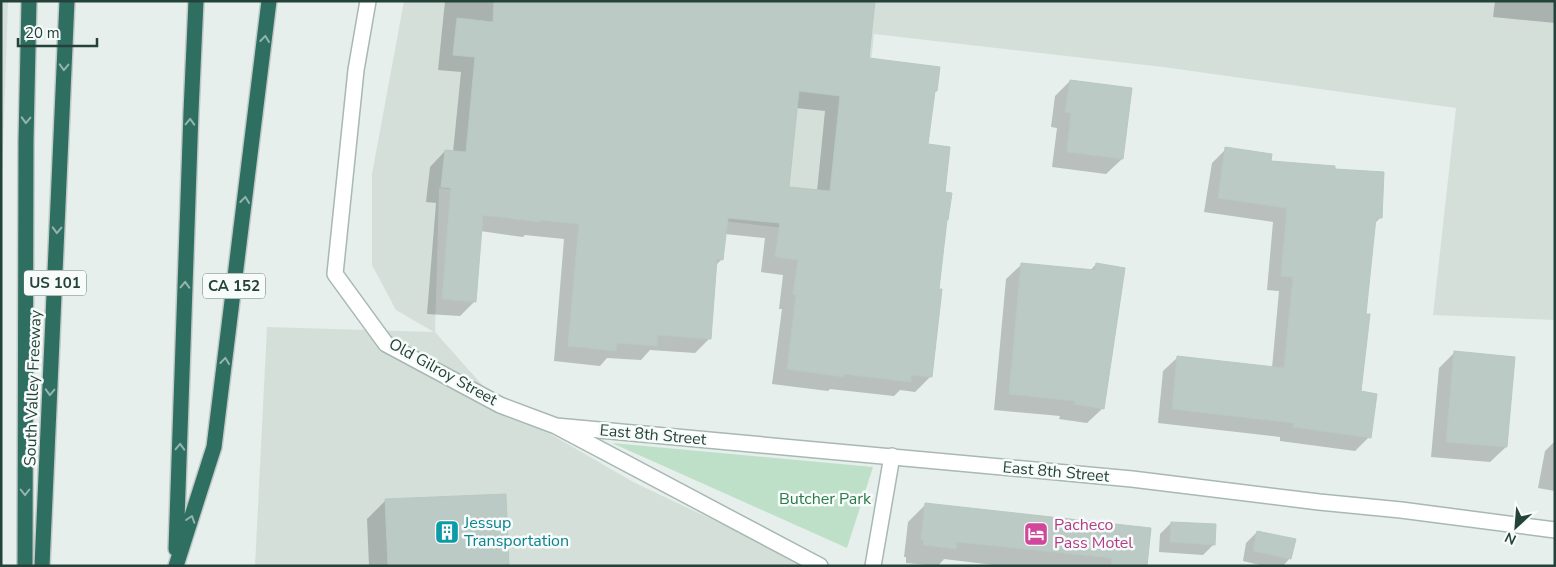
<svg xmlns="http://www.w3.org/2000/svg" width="1556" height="567" viewBox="0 0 1556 567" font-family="'Nunito Sans',sans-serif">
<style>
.built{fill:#d4dfda}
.green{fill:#bfe0c8}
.shadow{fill:#0003;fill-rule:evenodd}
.building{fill:#bbcac4;stroke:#b8c9c2;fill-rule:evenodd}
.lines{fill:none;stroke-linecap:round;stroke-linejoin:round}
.street-casing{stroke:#a8b8b2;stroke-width:18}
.highway-casing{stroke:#c2cac8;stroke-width:18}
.street{stroke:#fff;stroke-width:15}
.highway{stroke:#2f6f62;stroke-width:15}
.oneway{stroke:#93b5ae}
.labels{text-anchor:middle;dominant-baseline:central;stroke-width:5;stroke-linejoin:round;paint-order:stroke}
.shield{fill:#f7fbf9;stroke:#637a73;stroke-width:1}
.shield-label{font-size:15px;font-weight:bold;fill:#24423a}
.street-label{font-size:16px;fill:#24423a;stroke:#f7fbf9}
.park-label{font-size:16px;fill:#2d7a4b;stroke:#f7fbf9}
.culture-label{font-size:16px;fill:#0d838f;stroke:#f7fbf9;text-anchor:start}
.hotel-label{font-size:16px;fill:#b23c85;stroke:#f7fbf9;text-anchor:start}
</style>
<rect width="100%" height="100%" fill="#e6efeb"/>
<path class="built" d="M1 1H8L1 208Z
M404 1H1555V320L1433 315 1456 108 1163 67 874 34 853 236 439 188 435 332 500 405 635 483 811 566H255L267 327 434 332 396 310 372 265V174Z"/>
<path class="green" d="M612 443 873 467 847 548Z"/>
<path class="shadow" d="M445 1H874L868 59 936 91 933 94 926 145 944 193 945 221 930 377 915 392 900 390 894 396 830 389 828 391 772 384 782 309H779L783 275 761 272 765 238 725 234 722 259 715 266 710 338 695 353 650 350 641 360 607 358 600 366 554 361 564 239 525 235 523 237 480 231 475 301 460 316 427 314 436 203 426 202 430 167 445 151 453 152 461 72 438 70ZM796 108 825 111 817 191 788 188Z
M1495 1H1555V23L1493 17Z
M1070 81 1122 159 1106 174 1052 167 1057 128 1051 127 1055 96Z
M1226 149 1270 162 1334 170 1380 218 1374 224 1365 315 1360 392 1369 437 1355 451 1280 441V437L1158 423 1163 371 1178 357 1272 368 1279 291 1267 290 1273 222 1204 212 1212 163Z
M1022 264 1090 271 1096 264 1103 408 1087 423 1059 419 1060 416 994 410 1006 279Z
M1454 353 1506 447 1490 462 1431 457 1439 368Z
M1555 441V491L1538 488 1545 451Z
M386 500 508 566H369L367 519Z
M926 504 1144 566H1002L944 559 938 566 906 563V557H904L908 522Z
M1171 523 1214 544 1203 555 1159 552 1160 534Z
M1257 532 1290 558 1283 566H1264L1243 561 1246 543Z"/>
<path class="building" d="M494 1H875L869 58 940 67 937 91H935L928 144 950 147 945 192 952 193 948 220H947L939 289H942L932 377 911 375V382L844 374V377L787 369 796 295 793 294 798 260 775 257 780 223 728 218 723 260 717 259 711 339 657 335V346L617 343 616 351 568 346 579 224 540 220V222L483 215 476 302 442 299 451 188 441 187 445 150 466 152 475 57 453 55 457 18 493 22ZM799 91 840 96 830 191 789 187Z
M1070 80 1132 88 1123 159 1067 152 1071 113 1065 112Z
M1225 147 1272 154 1271 161 1335 166V169L1384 172 1382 218H1376L1366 314H1370L1361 391 1377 394 1371 438 1293 427 1294 423 1172 409 1177 356 1284 368 1293 277 1281 276 1287 208 1218 198Z
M1021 263 1095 270 1096 263 1125 268 1104 409 1074 404 1075 401 1009 394Z
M1454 351 1515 357 1507 447 1446 442Z
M506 494 509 566H388L385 499Z
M925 503 1151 528 1147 566H1111L1112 558 957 542 956 549 923 545 924 540H921Z
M1171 522 1216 524 1215 545 1170 542Z
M1257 531 1296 539 1291 559 1253 551Z"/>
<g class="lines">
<defs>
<path id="street" d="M368 1 356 70 335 274 386 344 500 405 556 426 820 566
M556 426 1132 479 1319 502 1401 510 1555 530
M873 566 892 456"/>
<path id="highway" d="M176 549 191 112 196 1
M25 566 26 141 29 1
M42 566 67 1
M176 566 214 447 269 1"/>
</defs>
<use href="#street" class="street-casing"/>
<use href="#highway" class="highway-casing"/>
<use href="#street" class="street"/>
<use href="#highway" class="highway"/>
</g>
<defs><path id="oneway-chevron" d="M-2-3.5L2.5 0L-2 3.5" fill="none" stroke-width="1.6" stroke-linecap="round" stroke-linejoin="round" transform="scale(1.25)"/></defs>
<g class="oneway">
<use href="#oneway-chevron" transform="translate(265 39) rotate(-83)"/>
<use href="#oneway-chevron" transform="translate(64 67) rotate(92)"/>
<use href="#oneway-chevron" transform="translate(26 120) rotate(92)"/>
<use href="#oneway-chevron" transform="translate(190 122) rotate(-88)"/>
<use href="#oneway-chevron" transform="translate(245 200) rotate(-83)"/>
<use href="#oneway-chevron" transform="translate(57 230) rotate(92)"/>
<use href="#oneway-chevron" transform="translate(185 285) rotate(-88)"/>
<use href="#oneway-chevron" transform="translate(225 361) rotate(-83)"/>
<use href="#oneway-chevron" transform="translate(50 392) rotate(92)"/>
<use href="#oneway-chevron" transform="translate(180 447) rotate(-88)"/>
<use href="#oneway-chevron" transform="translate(25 492) rotate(90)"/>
<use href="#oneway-chevron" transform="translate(191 519) rotate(-72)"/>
</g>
<defs>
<symbol id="building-square" viewBox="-11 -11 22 22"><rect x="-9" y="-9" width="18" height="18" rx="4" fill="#0f9aa8" stroke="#f7fbf9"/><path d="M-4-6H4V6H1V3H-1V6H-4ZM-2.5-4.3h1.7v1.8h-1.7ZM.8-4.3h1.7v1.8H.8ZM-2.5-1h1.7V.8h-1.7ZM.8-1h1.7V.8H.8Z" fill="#fff"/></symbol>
<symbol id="hotel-square" viewBox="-11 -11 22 22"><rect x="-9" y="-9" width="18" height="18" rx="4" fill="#d1479c" stroke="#f7fbf9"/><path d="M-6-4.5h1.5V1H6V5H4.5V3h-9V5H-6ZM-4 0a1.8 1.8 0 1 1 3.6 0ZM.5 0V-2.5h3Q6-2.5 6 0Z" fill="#fff"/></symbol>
</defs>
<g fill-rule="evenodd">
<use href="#building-square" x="433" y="518" width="28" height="28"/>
<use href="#hotel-square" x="1022" y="520" width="28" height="28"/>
</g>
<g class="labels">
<g class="shield">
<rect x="24" y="270.5" width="62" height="25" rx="4"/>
<rect x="203" y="273.5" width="62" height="25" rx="4"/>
</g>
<g class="shield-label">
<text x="55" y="283">US 101</text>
<text x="234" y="286">CA 152</text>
</g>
<g class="street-label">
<text transform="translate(443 372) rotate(29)">Old Gilroy Street</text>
<text transform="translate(33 388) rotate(-88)">South Valley Freeway</text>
<text transform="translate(653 435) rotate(5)">East 8th Street</text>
<text transform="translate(1056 472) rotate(5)">East 8th Street</text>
</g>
<g class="park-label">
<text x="825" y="499">Butcher Park</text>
</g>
<g class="culture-label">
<text x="464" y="523">Jessup<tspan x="464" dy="18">Transportation</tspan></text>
</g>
<g class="hotel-label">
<text x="1054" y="525">Pacheco<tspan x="1054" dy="18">Pass Motel</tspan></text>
</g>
</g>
<rect width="1556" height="567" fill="none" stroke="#24423a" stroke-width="5"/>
<g transform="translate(1516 527) rotate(206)" stroke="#f7fbf9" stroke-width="4" paint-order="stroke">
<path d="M0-4L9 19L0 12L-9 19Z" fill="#24423a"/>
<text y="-8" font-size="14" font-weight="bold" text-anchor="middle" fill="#24423a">N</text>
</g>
<path d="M18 38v8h79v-8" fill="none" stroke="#24423a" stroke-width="2.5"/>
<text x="25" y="38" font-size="15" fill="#24423a" stroke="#f7fbf9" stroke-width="4" paint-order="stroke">20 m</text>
</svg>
